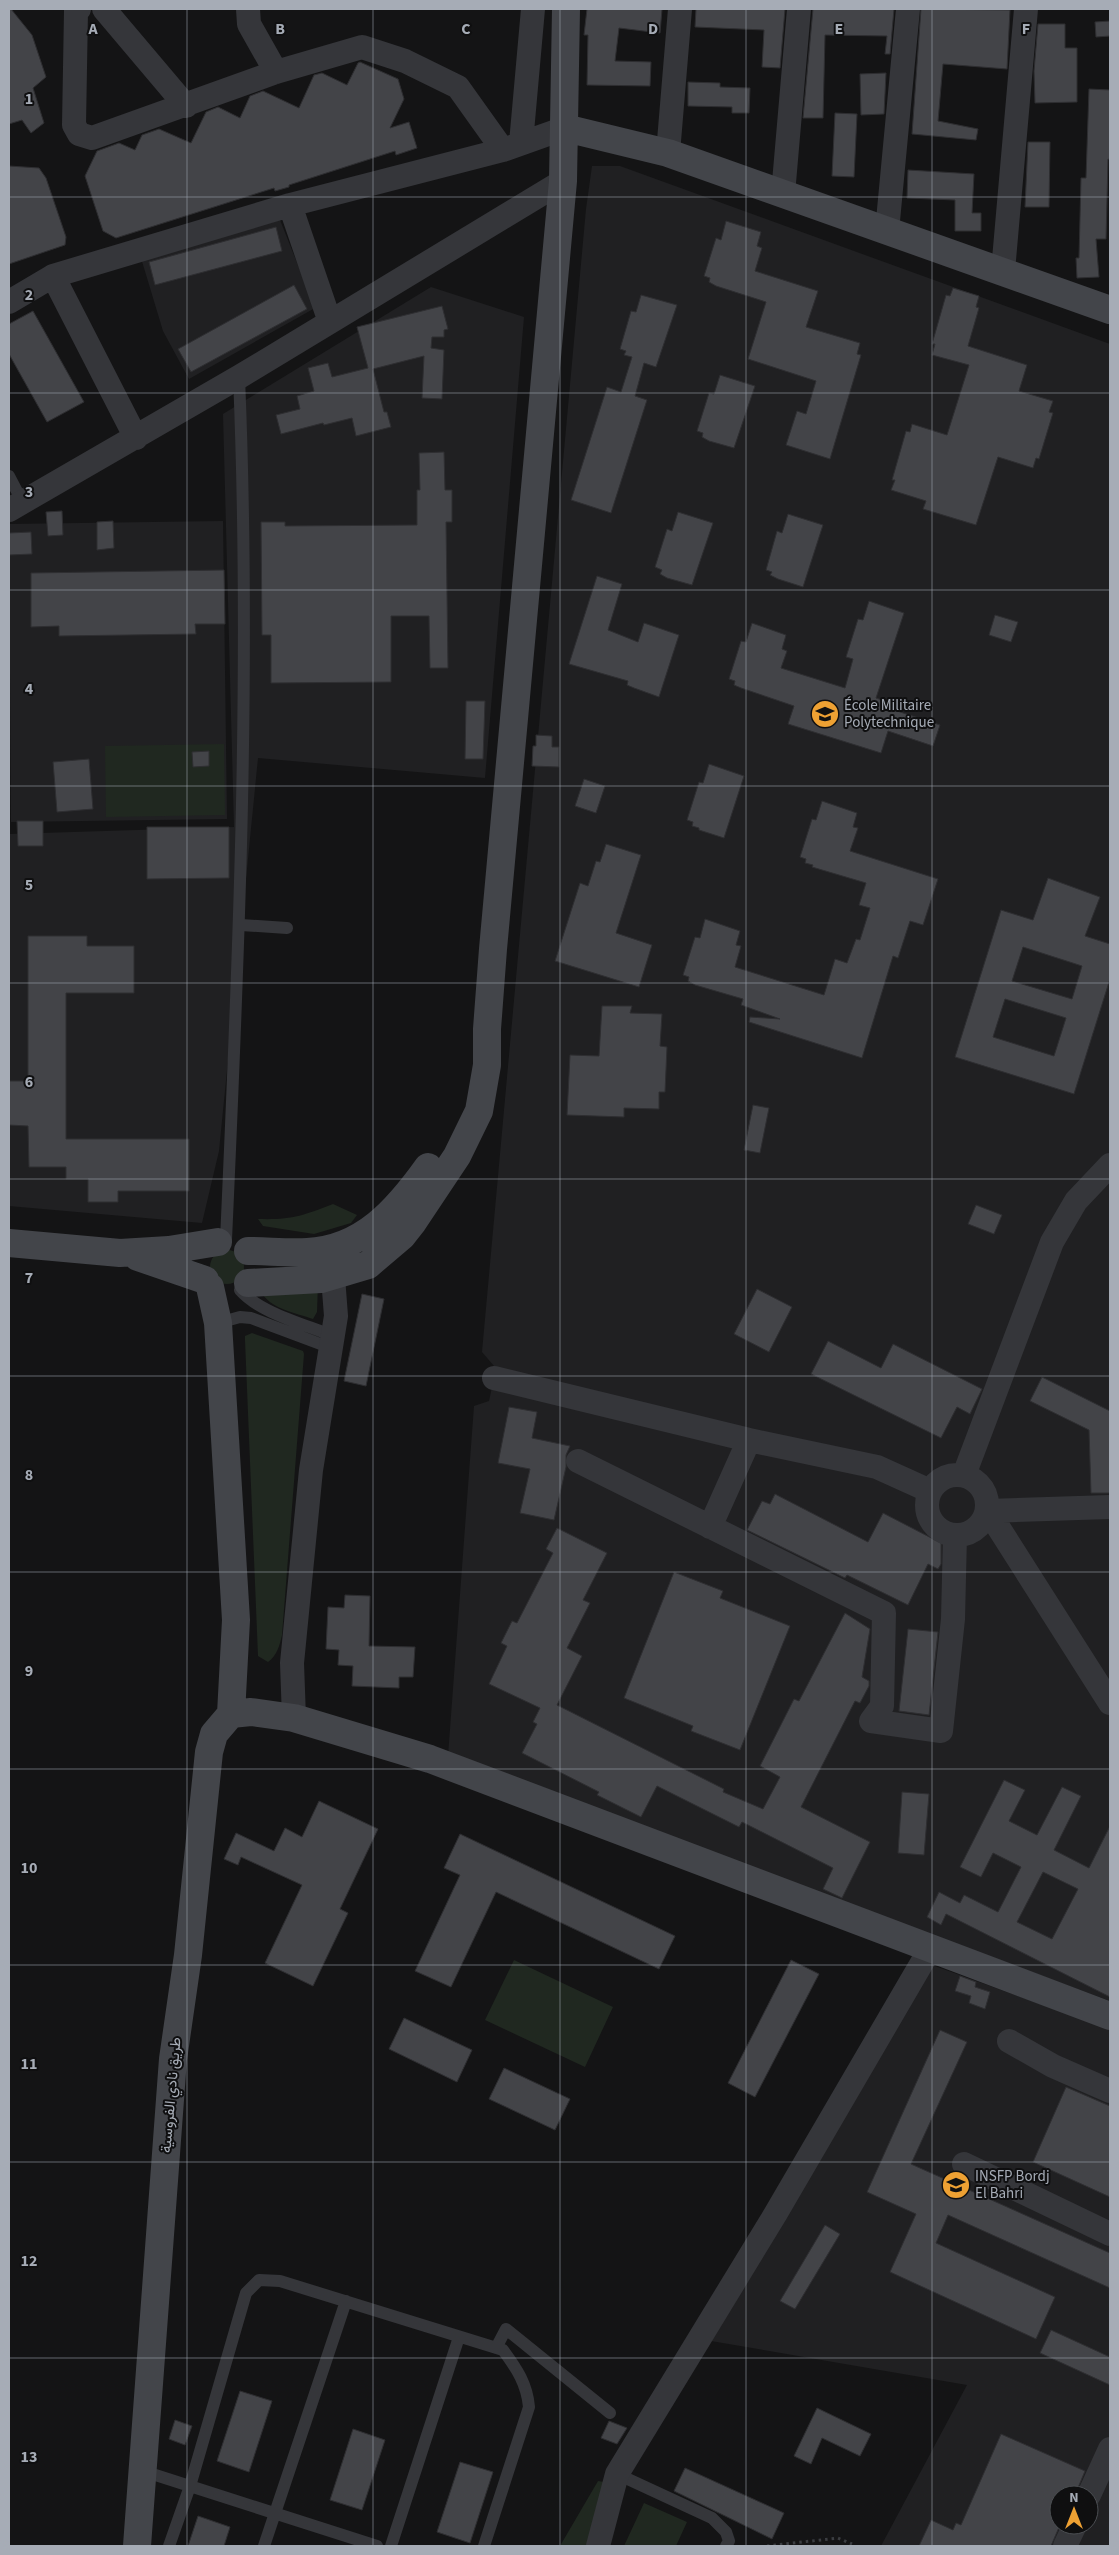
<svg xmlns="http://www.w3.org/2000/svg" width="1119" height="2555" viewBox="0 0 1119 2555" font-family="'Source Sans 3',Vazirmatn,sans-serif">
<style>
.built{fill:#202022;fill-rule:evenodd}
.green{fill:#202820}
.building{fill:#434448;stroke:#2e2e31;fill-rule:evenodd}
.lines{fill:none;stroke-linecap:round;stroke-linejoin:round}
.path{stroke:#3b3d41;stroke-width:3;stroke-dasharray:2.5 4;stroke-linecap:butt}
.service{stroke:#35363a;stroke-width:12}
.minor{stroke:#35363a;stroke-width:24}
.secondary{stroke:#43454a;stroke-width:28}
.grid{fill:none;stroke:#a6acb6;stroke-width:1;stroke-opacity:0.55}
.labels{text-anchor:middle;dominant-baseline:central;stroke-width:4;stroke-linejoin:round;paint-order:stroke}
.poi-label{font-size:15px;fill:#a6acb6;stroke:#0f0f10;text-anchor:start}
.street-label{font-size:15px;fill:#a6acb6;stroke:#0f0f10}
.grid-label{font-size:16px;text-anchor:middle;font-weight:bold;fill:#a6acb6;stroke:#0f0f10;stroke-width:4;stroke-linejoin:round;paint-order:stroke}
</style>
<rect width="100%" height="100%" fill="#141415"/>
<path class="built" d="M592 166H620L1110 344V2001L448 1756 474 1406 489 1401 494 1378V1366L482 1352 586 209Z
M280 220 315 308 189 379 163 331 141 258Z
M431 287 524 317 485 778 258 758 219 1151 202 1223 9 1206V834L234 827 223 414Z
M223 521 227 819 11 822 9 524Z
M932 1965 1110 2029V2546H881L967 2385 711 2341ZM1059 2495H1089V2525H1059Z"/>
<path class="green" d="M224 744 225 815 106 817 105 746Z
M333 1204 357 1215 351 1223 314 1234 263 1226 258 1219C291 1220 302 1216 333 1204Z
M210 1267a17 17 0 1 1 34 0a17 17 0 1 1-34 0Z
M318 1284 317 1312 313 1319C297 1313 269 1309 261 1291Z
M252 1333 303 1351 304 1354 282 1635C280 1644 277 1656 268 1662L258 1656 245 1340V1336Z
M514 1960 613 2007 585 2067 485 2020Z
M598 2481 604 2482 589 2546H560Z
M644 2503 687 2522 676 2546H624Z"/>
<path class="building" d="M9 9H11L32 35 46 77 33 88 44 123 31 133 22 120 9 124Z
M587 9H662L660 33 619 28 615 61 651 62 650 86 587 85 588 35H584Z
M696 9H785L780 68 762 67 764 30 695 27Z
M813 9H894L890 54H885L887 36 825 35 823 118H803Z
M921 9 1010 10 1007 69 943 64 938 121 978 129 976 140 912 134Z
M1110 21V36L1096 37 1095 22Z
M1038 24H1065V48H1077V102L1035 103 1034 71Z
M360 62 398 79 404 99 390 128 409 122 417 148 396 155 395 151 289 185V187L275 191 274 188 116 238 103 231 85 176 97 151 119 143 135 150 142 135 159 129 191 143 206 112 218 107 240 118 250 96 263 91 299 108 314 75 322 73 347 85 358 63Z
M886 73 884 114 861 115 860 74Z
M688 82 720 83V87L750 88 749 113H732V107L688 106Z
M1089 89 1110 90V160L1108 159 1106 239H1096L1099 277 1077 278 1076 258H1079L1081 178H1086Z
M835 113 857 114 854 177 832 176Z
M1028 142H1050L1049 207H1025Z
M9 166 39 168 46 178 66 237 65 245 9 264Z
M908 170 974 174 972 213H981V231H955V200L907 198Z
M726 221 761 232 757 246 762 248 755 271 818 291 806 327 860 343 857 354 861 355 830 459 786 445 797 411 806 414 816 381 748 359 766 302 716 286 709 282 710 278 704 276 716 238 721 240Z
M276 227 282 251 155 285 149 262Z
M294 285 307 309 191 372 178 349Z
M953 288 979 296 976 307 979 308 968 346 1027 365 1019 391 1053 401 1049 412 1053 413 1039 459 1036 458 1033 468 998 457 976 525 923 509 926 501 891 490 895 480H892L906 431 910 432 912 424 947 435 969 365 932 355 935 344H932L946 295 950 296Z
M641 295 677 305 656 367 644 363 635 396 647 400 611 513 571 500 607 387 621 392 632 357 624 355 626 351 620 349 631 311 636 312Z
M442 306 448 329 444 330V337H432L431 348 444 350 442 399 422 398 424 356 373 369 384 412H387L391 427 356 436 352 418 324 425 323 423 281 434 276 415 300 409 297 396 314 391 308 368 328 363 332 377 368 368 357 327Z
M33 311 84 402 47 422 9 354V324Z
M720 375 755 386 734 448 709 441 702 437 703 433 697 431 709 393 714 394Z
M444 452 445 490H452V522H446L448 668H430L429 616H391V682L271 683V635H262L261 522H285V526L417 525V490H420L419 453Z
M62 511 63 535 48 536 46 512Z
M678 512 713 523 692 585 667 578 660 574 662 570 655 567 667 529 672 531Z
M788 514 823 525 803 587 778 579 770 575 772 572 766 570 777 531 782 533Z
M113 521 114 548 97 550V522Z
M31 532 32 554 9 555V533Z
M224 570 225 624H195L196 634 59 636V626L31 627V573Z
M597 576 622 584 608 630 638 642 644 623 679 635 659 697 634 688 627 685 628 681 569 664Z
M869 601 904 613 876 698 896 705 894 710 940 725 933 746 888 731 881 753 788 724 794 706 741 688 734 685 735 681 729 679 741 641 746 642 752 623 786 635 782 649 787 651 781 668 845 688 853 659 846 657 858 619 863 620Z
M995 615 1018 622 1011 642 989 635Z
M466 701H485L483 759H465Z
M536 735 552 736V747H559V767L532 766 533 746H536Z
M209 751V766L193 767 192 752Z
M89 759 93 809 57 812 53 762Z
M709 764 744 776 724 838 699 830V828L692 826 693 822 687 820 699 782 703 783Z
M584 779 605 786 596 813 575 806Z
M822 801 857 813 853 827 858 828 850 851 938 879 923 925 910 921 898 958 893 956 862 1058 749 1022 750 1017 780 1019 741 1005 743 999 695 985 688 981 689 977 683 975 695 937 700 938 705 919 740 931 736 945 741 946 735 967 824 995 835 959 847 963 856 939 860 940 870 908 859 905 866 883 812 867 813 865 805 863 806 859 800 857 812 819 816 820Z
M17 821H43V846H18Z
M147 827H229V878L147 879Z
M606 844 641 855 616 933 652 945 639 987 555 961 580 883 588 886 596 861 600 862Z
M1048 878 1100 897 1085 936 1110 944V979L1074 1094 955 1057 1001 910 1033 920ZM1023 947 1082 966 1072 999 1012 981ZM1005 999 1066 1018 1054 1056 993 1037Z
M28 936H87V946H134V993H66V1139H189V1191H118V1202H88V1179H66V1167H29L28 1126 9 1125V1081H28Z
M602 1006H632L630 1013 662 1014 660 1046 667 1047 665 1092H659V1109L624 1108V1117L567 1115 570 1055 599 1056Z
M753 1105 769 1108 760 1153 744 1150Z
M976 1205 1002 1215 994 1234 968 1224Z
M757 1289 792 1307 769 1352 734 1334Z
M362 1294 384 1299 366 1386 344 1381Z
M828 1341 881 1368 893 1344 982 1389 970 1414 957 1407 941 1438 811 1374Z
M1042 1377 1110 1411V1493H1091L1089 1430 1030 1401Z
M509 1407 537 1412 532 1438 570 1446 566 1455V1467L554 1520 520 1513 530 1469 498 1463Z
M775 1494 868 1542 883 1513 941 1543V1564L938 1569 928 1564 908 1605 847 1575 845 1578 747 1530 762 1501 770 1504Z
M557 1528 607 1553 583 1600 590 1603 567 1648 582 1656 557 1705 724 1789 723 1792 763 1809 780 1777 760 1766 794 1699 799 1701 845 1613 870 1629 862 1677 869 1681V1686L860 1703 855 1701 801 1807 870 1842 842 1898 823 1889 833 1868 742 1822 739 1827 657 1786 641 1817 597 1795 599 1792 522 1753 537 1724 533 1722 540 1708 489 1684 507 1646 501 1643 512 1621 517 1623 553 1553 546 1549Z
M674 1572 723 1591 720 1598 790 1626 740 1750 691 1731 693 1726 624 1698Z
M345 1595 370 1596 369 1646 415 1647 413 1677H399V1688L352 1686 353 1666 338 1665 339 1650 326 1649 328 1607 344 1608Z
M908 1629 938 1632 929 1715 899 1711Z
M1004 1780 1025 1790 1009 1821 1037 1835 1062 1787 1081 1796 1054 1850 1089 1868 1110 1826V1997L946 1914 941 1925 927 1917 939 1892 960 1903 964 1895 998 1912 1021 1867 993 1853 981 1877 960 1867ZM1043 1872 1078 1889 1052 1939 1017 1922Z
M902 1792 929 1794 924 1855 898 1853Z
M319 1801 378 1829 340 1909 348 1913 313 1986 265 1963 302 1885 241 1857 238 1865 224 1859 236 1833 274 1851 285 1828 302 1837Z
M460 1834 675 1936 659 1969 496 1892 451 1987 415 1971 460 1875 444 1868Z
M791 1960 819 1974 755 2097 728 2083Z
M960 1976 976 1982 975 1987 990 1992 985 2009 969 2003 971 1996 955 1991Z
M404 2018 472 2050 457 2082 389 2049Z
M940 2030 967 2042 911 2164 1110 2253V2288L948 2215 936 2243 1055 2297 1036 2339 890 2272 916 2214 867 2192Z
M504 2068 570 2099 555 2130 489 2099Z
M1066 2087 1110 2106V2197L1033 2162Z
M825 2225 840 2234 795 2309 780 2301Z
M1051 2330 1110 2357V2385L1040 2353Z
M240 2391 272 2401 249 2472 217 2461Z
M817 2408 871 2434 860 2456 822 2438 811 2464 794 2456Z
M175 2420 192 2426 185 2445 169 2439Z
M609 2421 627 2428 617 2444 601 2438Z
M353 2429 385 2440 362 2510 330 2500Z
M1001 2434 1085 2471 1075 2495H1059L1060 2525 1051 2546H919L931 2520 953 2530 956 2523 961 2525Z
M460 2462 493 2472 470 2543 437 2532Z
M685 2468 784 2513 772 2539 674 2491Z
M198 2516 230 2527 224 2546H188Z"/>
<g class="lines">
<path class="path" d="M767 2546 838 2538 852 2544"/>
<path class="service" d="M9 476 22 501
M241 925 287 928
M226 1240C239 953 251 665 239 377
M240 1290C260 1313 304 1324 333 1336
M218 1323 240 1317 251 1318 331 1348
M496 2348 506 2329 610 2413
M143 2471 377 2546
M617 2474 712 2518 726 2532 729 2541 726 2546
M169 2546 190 2486 246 2293 259 2280 280 2281 503 2350C517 2369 527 2384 529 2407L484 2546
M264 2546 346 2301
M391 2546 459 2337"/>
<path class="minor" d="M79 9 76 11 74 125 79 134 92 138 276 72 362 47 405 61 458 87 503 150
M104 9 186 106
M248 9 249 24 276 72
M521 143 533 9
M668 153 680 9
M783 194 799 9
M290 205 330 322
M887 231 908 9
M1003 271 1026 9
M53 276 136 438
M9 302 53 276 290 205 503 150 565 128
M9 510 239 377 563 181
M494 1378 749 1440 877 1467 930 1491
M578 1461 884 1613 882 1706 871 1721 941 1731 953 1619 955 1535
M927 1505a30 30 0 1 1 60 0a30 30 0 1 1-60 0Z
M964 1475 1052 1242 1076 1201 1110 1165
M988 1511 1110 1703
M988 1511 1110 1507
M710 1527 749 1440
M294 1718 292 1663 311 1470 336 1316 333 1277
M1009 2041 1053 2066 1110 2091
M964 2164 1110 2234
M1089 2495 1110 2449
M598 2546 617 2474 776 2213 930 1949
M1065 2546 1075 2525"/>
<path class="secondary" d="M565 128 668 153 1110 310
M9 1243 120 1253 169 1250 218 1242
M248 1251C268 1251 287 1253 307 1252 363 1250 398 1209 428 1167
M138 1257 205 1280
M248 1283 321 1279 368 1265 402 1236 413 1222 457 1156 479 1111 487 1065V1029L493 949 563 181 566 9
M210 1287 218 1323 236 1620 231 1714
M137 2546 173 2059 188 1955 209 1752 214 1734 231 1714 251 1712 294 1718 430 1759 1110 2016"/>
</g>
<path class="grid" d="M187 9V2546M373 9V2546M560 9V2546M746 9V2546M932 9V2546M9 197H1110M9 393H1110M9 590H1110M9 786H1110M9 983H1110M9 1179H1110M9 1376H1110M9 1572H1110M9 1769H1110M9 1965H1110M9 2162H1110M9 2358H1110"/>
<defs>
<symbol id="university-disc" viewBox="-11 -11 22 22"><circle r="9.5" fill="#eea133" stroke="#0f0f10"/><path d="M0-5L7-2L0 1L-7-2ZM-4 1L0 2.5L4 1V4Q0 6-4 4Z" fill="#111"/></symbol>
</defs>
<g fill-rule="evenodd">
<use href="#university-disc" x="809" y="698" width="32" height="32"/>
<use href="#university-disc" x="940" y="2169" width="32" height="32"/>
</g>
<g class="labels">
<g class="poi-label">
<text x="844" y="705">École Militaire<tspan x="844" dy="17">Polytechnique</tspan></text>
<text x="975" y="2176">INSFP Bordj<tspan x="975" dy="17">El Bahri</tspan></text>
</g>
<g class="street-label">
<text transform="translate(171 2095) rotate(-85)">طريق نادي الفروسية</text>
</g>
</g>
<g class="grid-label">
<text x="93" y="34">A</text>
<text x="280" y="34">B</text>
<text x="466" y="34">C</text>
<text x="653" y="34">D</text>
<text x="839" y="34">E</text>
<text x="1026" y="34">F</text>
<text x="29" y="104">1</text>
<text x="29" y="300">2</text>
<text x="29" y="497">3</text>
<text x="29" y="694">4</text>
<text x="29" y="890">5</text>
<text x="29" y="1087">6</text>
<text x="29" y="1283">7</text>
<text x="29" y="1480">8</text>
<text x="29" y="1676">9</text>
<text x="29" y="1873">10</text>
<text x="29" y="2069">11</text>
<text x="29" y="2266">12</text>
<text x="29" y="2462">13</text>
</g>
<rect width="1119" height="2555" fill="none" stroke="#a6acb6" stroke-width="20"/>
<g transform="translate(1074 2510)"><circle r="24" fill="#0f0f10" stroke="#4b4e52"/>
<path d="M0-4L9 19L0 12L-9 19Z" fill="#eea133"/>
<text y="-8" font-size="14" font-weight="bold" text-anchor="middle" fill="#a6acb6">N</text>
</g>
</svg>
